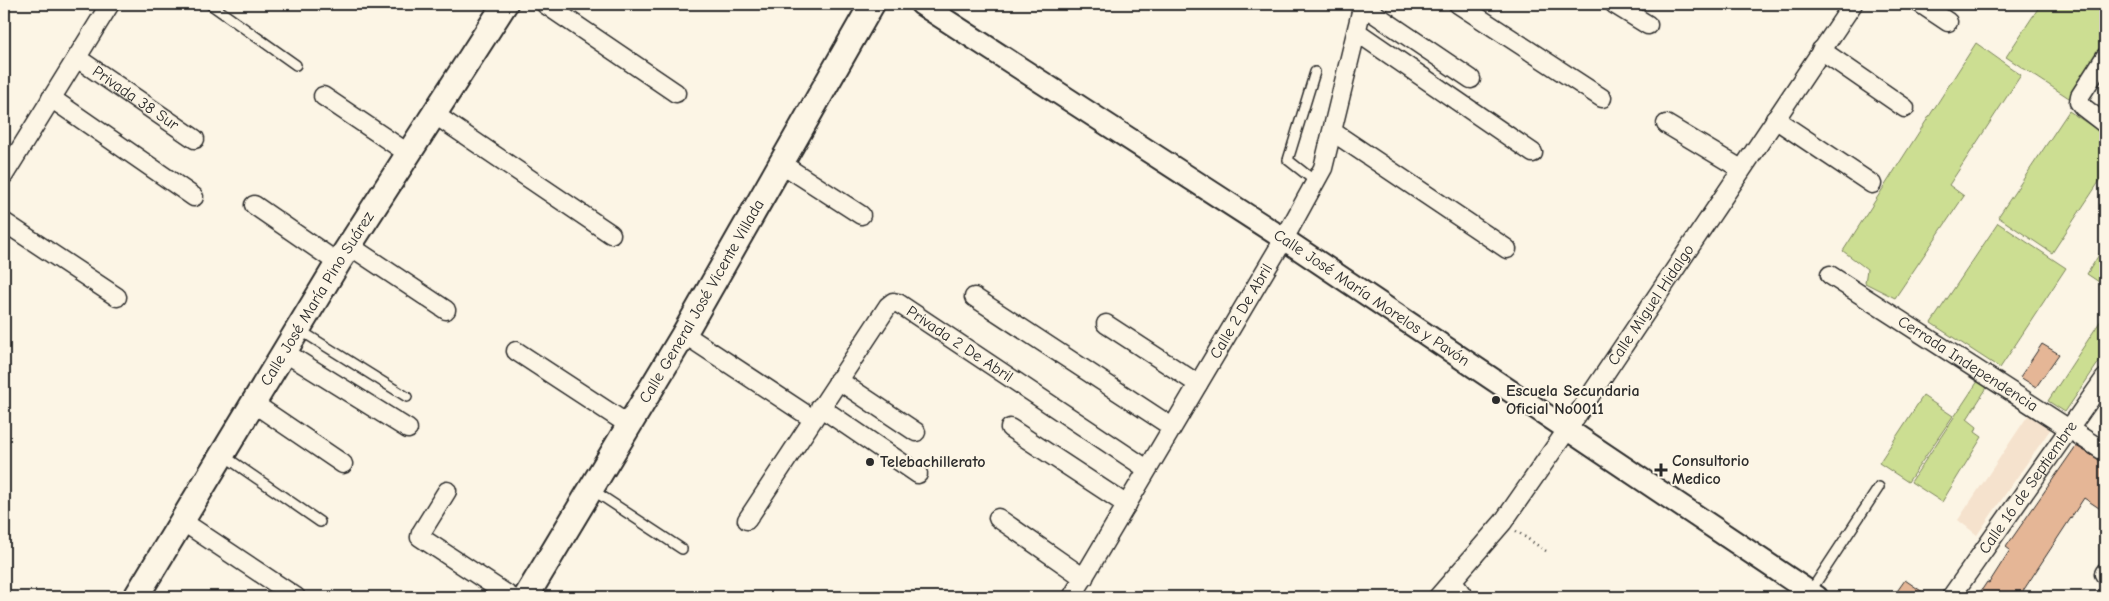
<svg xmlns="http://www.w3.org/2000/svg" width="2109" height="601" viewBox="0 0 2109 601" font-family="'Comic Neue',sans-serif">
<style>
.built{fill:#f5e2cd}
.green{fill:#ccde92;stroke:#7c845e}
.building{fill:#e5b696;stroke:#2b2b2b}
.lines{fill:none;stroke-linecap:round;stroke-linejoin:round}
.service-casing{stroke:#2b2b2b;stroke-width:12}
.minor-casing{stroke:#2b2b2b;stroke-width:21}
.tertiary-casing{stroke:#2b2b2b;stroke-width:25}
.secondary-casing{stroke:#2b2b2b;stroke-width:28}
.path{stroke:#2b2b2b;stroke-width:2.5;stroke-dasharray:1 4;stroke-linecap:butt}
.service{stroke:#fcf5e5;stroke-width:9}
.minor{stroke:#fcf5e5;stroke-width:18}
.tertiary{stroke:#fcf5e5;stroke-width:21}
.secondary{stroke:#fcf5e5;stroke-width:24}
.poi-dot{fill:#2b2b2b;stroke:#fcf5e5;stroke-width:2}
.labels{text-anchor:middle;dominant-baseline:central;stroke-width:4;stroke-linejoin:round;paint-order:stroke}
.street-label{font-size:16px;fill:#2b2b2b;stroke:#fcf5e5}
.poi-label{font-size:16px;font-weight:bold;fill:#2b2b2b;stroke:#fcf5e5;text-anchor:start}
</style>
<rect width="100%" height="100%" fill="#fcf5e5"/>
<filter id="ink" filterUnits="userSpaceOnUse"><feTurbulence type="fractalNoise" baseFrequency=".02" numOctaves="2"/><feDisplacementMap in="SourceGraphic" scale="10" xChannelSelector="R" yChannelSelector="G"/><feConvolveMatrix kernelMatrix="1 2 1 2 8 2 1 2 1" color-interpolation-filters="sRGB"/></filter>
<g filter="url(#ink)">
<path class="built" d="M2029 414 2052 427 1977 535 1958 520Z"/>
<path class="green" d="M2041 4H2105V43L2069 98 2006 57Z
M1976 43 2021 75 1949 185 1964 196 1895 298 1865 283 1867 269 1843 251Z
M2069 111 2105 135V173L2052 253 1998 217Z
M1998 223 2066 268 2000 368 1931 323Z
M2105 245V286L2087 274Z
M2105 314V353L2065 412 2048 401Z
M1978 381 1988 386 1967 419 1977 427 1975 432 1982 437 1942 502 1911 482Z
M1923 396 1953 416 1908 482 1879 463Z"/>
<path class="building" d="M2042 344 2059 354 2036 387 2020 377Z
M2076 446 2105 463V512L2084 498 2019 597H1977L1987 582 1989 583 2010 550 2006 547Z
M1905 580 1930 597H1893Z"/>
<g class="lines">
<defs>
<path id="service" d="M210 4 296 65
M1315 72 1288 160 1316 182
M298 329 407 397
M223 455 320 522
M591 489 682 549
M1810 592 1879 487"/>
<g id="minor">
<path d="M545 4 676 93"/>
<path d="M1458 4 1602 98"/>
<path d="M1614 4 1648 25"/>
<path d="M1921 4 1948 22"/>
<path d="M1363 6 1471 79"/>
<path d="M1357 32 1533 153"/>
<path d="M1821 50 1905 108"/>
<path d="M2105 57 2080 96 2079 102 2083 107 2105 124"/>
<path id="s1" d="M77 58 195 139"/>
<path d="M323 96 409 154"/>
<path d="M51 98 194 197"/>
<path d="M434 114 611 234"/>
<path d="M1775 119 1872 184"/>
<path d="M1666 124 1741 169"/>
<path d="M1333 132 1507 249"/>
<path d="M782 164 861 215"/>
<path d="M4 175 110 4"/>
<path d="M254 205 338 263"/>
<path d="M4 222 117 297"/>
<path d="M350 246 446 310"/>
<path id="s2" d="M1830 275 2105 452"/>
<path d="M974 297 1172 427"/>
<path d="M1106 324 1198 384"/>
<path d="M684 334 813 419"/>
<path d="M516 351 629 425"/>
<path d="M284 352 408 429"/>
<path d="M838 380 916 432"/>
<path d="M253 403 343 464"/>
<path d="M820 407 918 474"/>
<path d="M1010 428 1127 505"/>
<path d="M447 491 421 533 420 537 511 597"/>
<path d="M998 518 1084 578"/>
<path id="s3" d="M747 520 888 306 893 302 898 303 1147 469"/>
<path d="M182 521 296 597"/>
<path d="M2104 574 2105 572"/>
<path d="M1453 582 1464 597"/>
<path id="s4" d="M1072 597 1284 239 1323 168 1363 4"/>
<path id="s5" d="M1438 597 1503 522 1567 430 1853 4"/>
<path id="s6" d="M1951 597 2105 378"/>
</g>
<g id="tertiary">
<path id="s7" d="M921 4 1284 239 1817 597"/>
</g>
<g id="secondary">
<path id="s8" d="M136 597 338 263 505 4"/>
<path id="s9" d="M526 597 684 334 872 4"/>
</g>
</defs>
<use href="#service" class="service-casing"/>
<use href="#minor" class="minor-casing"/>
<use href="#tertiary" class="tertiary-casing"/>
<use href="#secondary" class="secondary-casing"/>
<path class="path" d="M1516 531 1546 551"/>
<use href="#service" class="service"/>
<use href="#minor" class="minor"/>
<use href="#tertiary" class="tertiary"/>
<use href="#secondary" class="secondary"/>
</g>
</g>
<g class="poi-dot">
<circle cx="1496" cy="400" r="5"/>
<circle cx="870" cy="462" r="5"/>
<path d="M1658.5 462.5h5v5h5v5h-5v5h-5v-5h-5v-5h5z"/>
</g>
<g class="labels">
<g class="street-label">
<text stroke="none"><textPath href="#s1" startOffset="71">Privada 38 Sur</textPath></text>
<text stroke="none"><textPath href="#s7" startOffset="538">Calle José María Morelos y Pavón</textPath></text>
<text stroke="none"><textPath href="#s8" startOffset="349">Calle José María Pino Suárez</textPath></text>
<text stroke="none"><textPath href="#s9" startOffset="344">Calle General José Vicente Villada</textPath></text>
<text stroke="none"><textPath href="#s5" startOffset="362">Calle Miguel Hidalgo</textPath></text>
<text stroke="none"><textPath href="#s4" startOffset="332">Calle 2 De Abril</textPath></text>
<text stroke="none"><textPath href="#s3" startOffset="342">Privada 2 De Abril</textPath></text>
<text stroke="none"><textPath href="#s2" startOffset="164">Cerrada Independencia</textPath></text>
<text stroke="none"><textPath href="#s6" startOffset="134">Calle 16 de Septiembre</textPath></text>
</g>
<g class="poi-label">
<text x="1506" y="391">Escuela Secundaria<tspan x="1506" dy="18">Oficial No0011</tspan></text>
<text x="1672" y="461">Consultorio<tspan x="1672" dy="18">Medico</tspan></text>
<text x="880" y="462">Telebachillerato</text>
</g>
</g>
<rect width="2109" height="601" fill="none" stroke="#fcf5e5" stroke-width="20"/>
<rect x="10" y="10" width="2089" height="581" fill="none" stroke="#2b2b2b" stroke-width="2" filter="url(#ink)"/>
</svg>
